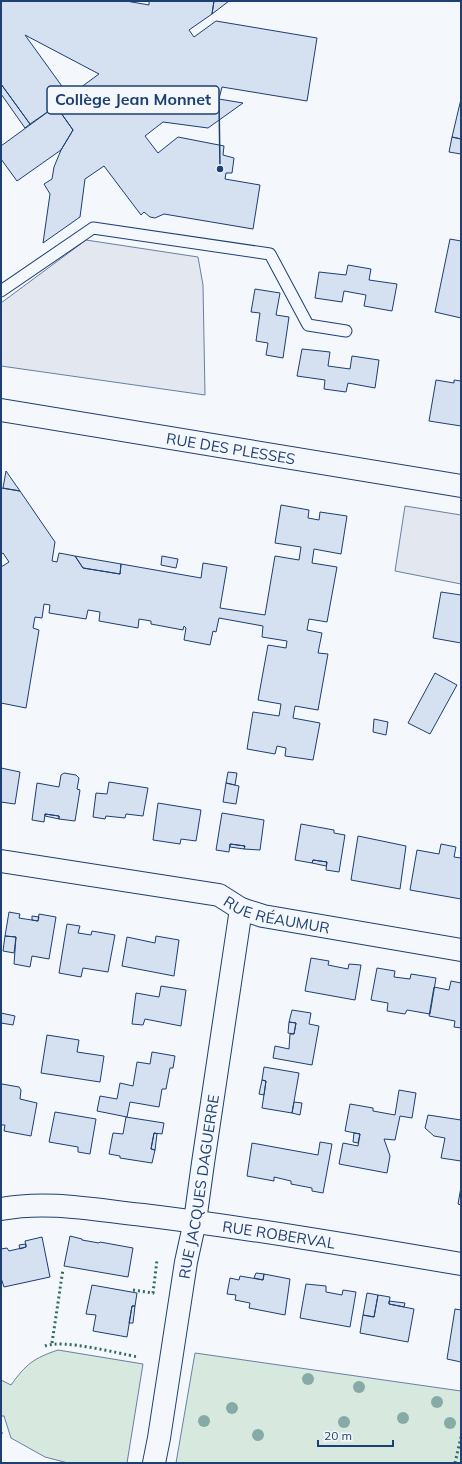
<svg xmlns="http://www.w3.org/2000/svg" width="462" height="1464" viewBox="0 0 462 1464" font-family="Mulish,sans-serif">
<style>
.green{fill:#d7e8df;stroke:#687fa3}
.parking{fill:#e3e8f0;stroke:#687fa3}
.building{fill:#d5e0f0;stroke:#1d3f73;fill-rule:evenodd}
.lines{fill:none;stroke-linecap:round;stroke-linejoin:round}
.lane-casing{stroke:#1d3f73;stroke-width:13}
.street-casing{stroke:#1d3f73;stroke-width:24}
.secondary-casing{stroke:#1d3f73;stroke-width:24}
.lane{stroke:#f4f7fb;stroke-width:11}
.street{stroke:#f4f7fb;stroke-width:22}
.secondary{stroke:#f4f7fb;stroke-width:22}
.hedge{stroke:#2c6c60;stroke-width:3;stroke-dasharray:2 3;stroke-linecap:butt}
.tree{fill:#86aba6}
.labels{text-anchor:middle;dominant-baseline:central;stroke-width:3;stroke-linejoin:round;paint-order:stroke}
.street-label{font-size:15px;fill:#1d3f73;stroke:#f4f7fb}
.leader{fill:none;stroke:#1d3f73;stroke-width:1.5}
.callout-dot{fill:#1d3f73;stroke:#f4f7fb;stroke-width:1.5}
.callout{fill:#f4f7fb;stroke:#1d3f73;stroke-width:1.5}
.callout-label{font-size:16px;text-anchor:middle;font-weight:bold;fill:#1d3f73}
</style>
<rect width="100%" height="100%" fill="#f4f7fb"/>
<path class="green" d="M58 1350 143 1364 127 1463H68L45 1457 11 1438 4 1416H1V1380L11 1385C26 1364 34 1358 58 1350Z
M195 1353 461 1391V1463H176Z"/>
<path class="parking" d="M86 240 198 257 203 285 205 395 1 366V303Z
M405 506 461 515V584L395 571Z"/>
<path class="building" d="M1 1H126L149 5V1H214L212 14 189 30 194 37 216 21 317 38 307 101 222 87 219 99 243 103 208 128 163 122 145 136 158 153 178 137 224 146 223 155 234 158 232 173H226L225 179 260 185 253 229 164 214 155 218 150 217 144 212 141 215 104 166 85 179 80 217 43 243 50 194 44 184 52 179 54 167 61 150 73 130 56 106 30 124 1 84ZM25 35 99 74 69 96Z
M214 1H229L212 14Z
M1 84 30 124 25 128 1 94Z
M461 99V139L452 137Z
M56 106 73 130 61 150 17 181 1 159V146Z
M452 137 461 139V154L449 152Z
M450 239 461 241V318L435 312Z
M348 265 371 269 369 280 397 284 392 311 364 306 366 295 344 291 342 302 315 298 319 272 346 275Z
M255 289 280 293 276 315 289 317 283 358 266 355 268 343 256 341 260 313 251 312Z
M302 349 330 352 328 366 350 369 352 356 379 360 375 388 348 383 346 392 324 389 325 380 297 376Z
M436 380 454 383V380L461 381V426L429 421Z
M6 471 20 491 3 488Z
M1 488 20 491 55 542 52 561 57 562 59 553 75 556 83 568 120 574 121 564 201 578 203 563 227 567 220 608 265 615 275 556 299 560 301 547 275 543 281 505 309 510 308 518 319 520 320 512 347 516 341 554 314 549 312 563 337 567 327 622 309 619 307 630 322 633 318 653 328 654 318 710 295 706 293 718 320 723 313 760 285 756 286 748 277 746 275 754 247 749 253 712 279 716 281 704 258 700 268 645 286 648 287 641 262 637 263 626 219 618 216 632 213 631 210 645 184 640 186 628 184 626 183 630 151 624V621L139 619 138 628 99 621 100 612 88 610 86 619 49 613 50 605 44 604 42 618 35 617 33 628 39 630 26 708 1 703V567L9 562 3 553 1 554Z
M75 556 121 564 120 574 83 568Z
M162 556 178 559 176 568 161 565Z
M441 592 461 595V643L433 638Z
M435 673 457 685 430 734 408 723Z
M374 719 388 722 386 735 373 732Z
M1 768 20 772 15 804 1 802Z
M228 772 237 773 235 785 226 783Z
M64 773 76 775 79 778 77 789 80 790 75 821 59 819V816L45 814 44 822 32 820 37 783 59 787 61 775Z
M109 782 148 788 143 816 126 814 125 818 106 816 105 819 93 817 96 793 107 794Z
M226 783 239 786 236 804 223 802Z
M158 803 201 810 196 841 181 839 180 844 153 840Z
M222 813 264 820 260 850 244 849 245 846 230 844 229 852 216 850Z
M45 814 59 816V819L45 816Z
M301 824 334 830V833L345 835 339 872 326 870 327 862 313 860 312 863 295 860Z
M358 836 406 846 400 889 351 880Z
M230 844 245 846 244 849 230 847Z
M441 844 456 847 454 857 461 858V899L410 890 417 850 439 854Z
M313 860 327 862 326 866 312 863Z
M9 912 20 914 19 918 38 921 39 914 56 917 49 959 32 956 30 967 14 964 16 937 5 936Z
M32 916 39 917 38 921 32 920Z
M67 924 80 926 78 933 91 935 92 931 115 935 108 972 83 968 81 977 59 973Z
M5 936 16 937 14 953 3 951Z
M156 936 179 940 174 976 122 966 127 937 155 943Z
M311 958 329 961 328 965 348 969 349 964 361 965 355 1000 305 991Z
M377 968 395 971 394 977 410 979 411 974 436 978 430 1014 407 1010 405 1014 387 1011 388 1003 371 1000Z
M451 981 461 983V1028L454 1027 455 1021 429 1016 434 987 449 990Z
M161 986 186 990 181 1026 145 1019 143 1025 132 1024 136 993 159 997Z
M292 1010 311 1013 309 1024 319 1026 312 1065 273 1058 275 1046 289 1049 290 1034H294L296 1023 289 1022Z
M1 1013 15 1016 13 1025 1 1023Z
M289 1022 296 1023 294 1034 288 1033Z
M47 1035 79 1040 77 1052 104 1056 100 1082 41 1073Z
M152 1052 175 1056 173 1068H170L166 1089H162L159 1107 130 1102 127 1117 97 1111 100 1096 117 1099 120 1083 133 1086 137 1062 150 1064Z
M264 1067 299 1073 292 1113 262 1108 266 1081 262 1080Z
M262 1080 266 1081 264 1095 259 1094Z
M2 1084 19 1087 21 1090 20 1099 37 1103 31 1136 4 1131 5 1125H1V1085Z
M399 1090 416 1093 412 1118 400 1116 395 1140 384 1139 390 1156 387 1173 339 1164 343 1143 358 1146 360 1134 345 1131 350 1104 373 1108V1111L395 1115Z
M294 1102 302 1103 300 1115 292 1113Z
M55 1112 96 1119 90 1154 78 1152V1147L49 1142Z
M428 1115 461 1120V1161L441 1158 445 1138 434 1136 425 1128Z
M126 1117 164 1123 162 1134 154 1133 151 1149 155 1150 152 1163 120 1158V1156L109 1154 113 1133 123 1134Z
M154 1133 157 1134 155 1150 151 1149Z
M354 1133 360 1134 358 1143 353 1142Z
M320 1142 332 1144 323 1193 312 1191V1188L291 1184V1181L274 1177V1181L247 1176 252 1143 318 1155Z
M461 1187V1205L458 1204Z
M70 1236 82 1239V1240L99 1243 100 1242 133 1248 128 1277 64 1266Z
M42 1237 50 1277 4 1287 1 1278V1249L7 1248 9 1251 26 1247 25 1241Z
M26 1244V1247L20 1249 19 1245Z
M256 1273 264 1274 263 1280 254 1278Z
M264 1274 290 1279 285 1315 249 1308 250 1303 235 1300 236 1295 227 1294 230 1278 239 1280 240 1276 263 1280Z
M306 1284 326 1286V1292L342 1295 343 1290 356 1292 350 1327 300 1318Z
M92 1285 137 1293 135 1306H132L127 1337 93 1331 96 1315 86 1314Z
M367 1293 378 1295 374 1317 363 1315Z
M378 1295 390 1297 389 1304 414 1309 408 1342 360 1333 363 1315 374 1317Z
M389 1301 405 1303 404 1307 389 1304Z
M132 1306H135L133 1323H129Z
M455 1309 461 1310V1362L447 1359Z"/>
<g class="lines">
<defs>
<path id="lane" d="M1 291 93 228 270 254 308 325 346 331"/>
<g id="street">
<path id="s1" d="M1 861 219 895 241 909 263 916 461 950"/>
<path id="s2" d="M1 1209C48 1200 95 1210 143 1215 249 1228 355 1246 461 1264"/>
<path id="s3" d="M154 1463 159 1438 186 1262 195 1221 203 1163 241 909"/>
</g>
<g id="secondary">
<path id="s4" d="M1 410 461 486"/>
</g>
</defs>
<use href="#lane" class="lane-casing"/>
<use href="#street" class="street-casing"/>
<use href="#secondary" class="secondary-casing"/>
<use href="#lane" class="lane"/>
<use href="#street" class="street"/>
<use href="#secondary" class="secondary"/>
<path class="hedge" d="M133 1290 153 1293 157 1260
M52 1343 63 1269
M45 1346C63 1339 117 1353 138 1357
M460 1395H461
M1 1433 2 1432
M455 1463 461 1437"/>
</g>
<g class="tree">
<circle cx="308" cy="1379" r="6"/>
<circle cx="359" cy="1387" r="6"/>
<circle cx="437" cy="1402" r="6"/>
<circle cx="232" cy="1408" r="6"/>
<circle cx="403" cy="1418" r="6"/>
<circle cx="204" cy="1421" r="6"/>
<circle cx="344" cy="1422" r="6"/>
<circle cx="450" cy="1423" r="6"/>
<circle cx="258" cy="1435" r="6"/>
</g>
<g class="labels">
<g class="street-label">
<text stroke="none"><textPath href="#s4" startOffset="233">RUE DES PLESSES</textPath></text>
<text stroke="none"><textPath href="#s1" startOffset="283">RUE RÉAUMUR</textPath></text>
<text stroke="none"><textPath href="#s3" startOffset="280">RUE JACQUES DAGUERRE</textPath></text>
<text stroke="none"><textPath href="#s2" startOffset="280">RUE ROBERVAL</textPath></text>
</g>
</g>
<path class="leader" d="M220 169L219 100"/>
<circle class="callout-dot" cx="220" cy="169" r="4"/>
<rect class="callout" x="47" y="86" width="172" height="28" rx="4"/>
<g class="callout-label">
<text x="133" y="105">Collège Jean Monnet</text>
</g>
<rect width="462" height="1464" fill="none" stroke="#1d3f73" stroke-width="4"/>
<path d="M318 1440v6h75v-6" fill="none" stroke="#1d3f73" stroke-width="2"/>
<text x="324" y="1440" font-size="12" fill="#1d3f73" stroke="#f4f7fb" stroke-width="3" paint-order="stroke">20 m</text>
</svg>
